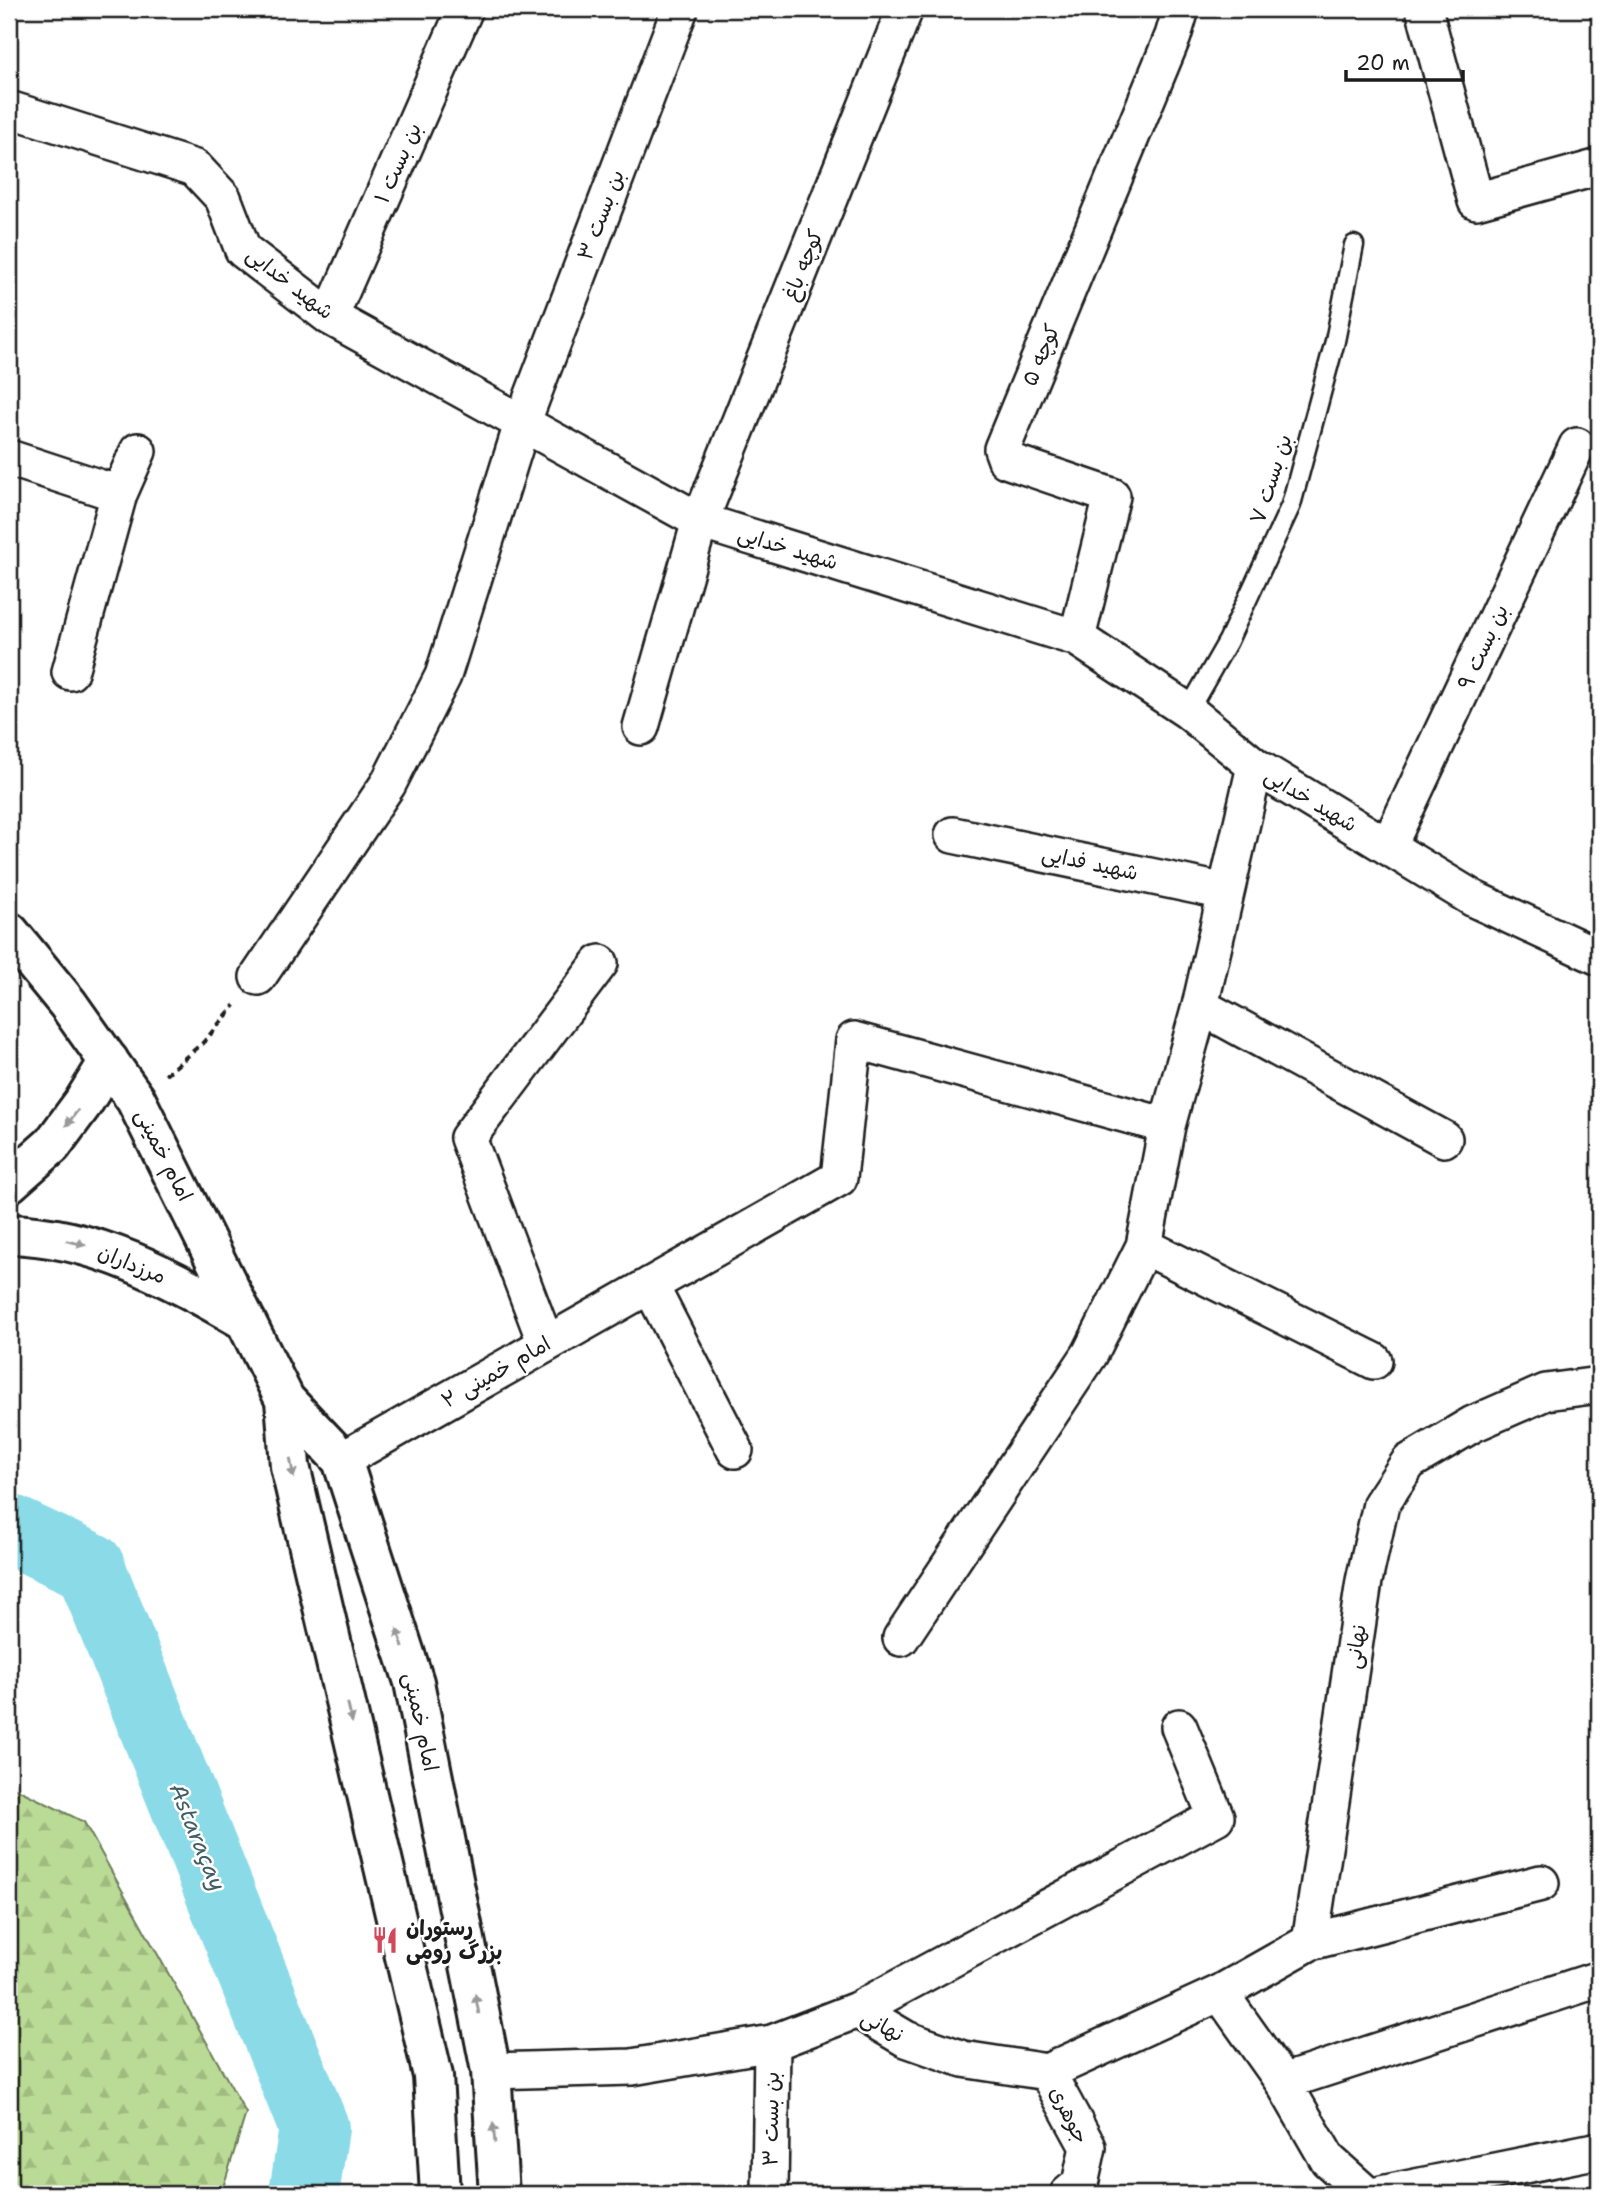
<svg xmlns="http://www.w3.org/2000/svg" width="1608" height="2203" viewBox="0 0 1608 2203" font-family="'Shantell Sans','Playpen Sans Arabic',sans-serif">
<style>
.forest{fill:url(#forest-firs);stroke:#6b7c58;stroke-width:2}
.lines{fill:none;stroke-linecap:round;stroke-linejoin:round}
.river{stroke:#8bdae8;stroke-width:70}
.lane-casing{stroke:#1c1c1c;stroke-width:23}
.street-casing{stroke:#1c1c1c;stroke-width:40}
.secondary-casing{stroke:#1c1c1c;stroke-width:44}
.path{stroke:#1c1c1c;stroke-width:4.5;stroke-dasharray:7 5;stroke-linecap:butt}
.lane{stroke:#fff;stroke-width:18}
.street{stroke:#fff;stroke-width:35}
.secondary{stroke:#fff;stroke-width:38}
.oneway{fill:#999}
.labels{text-anchor:middle;dominant-baseline:central;stroke-width:5;stroke-linejoin:round;paint-order:stroke}
.street-label{font-size:21px;fill:#1c1c1c;stroke:#fff}
.poi-label{font-size:21px;font-weight:bold;fill:#1c1c1c;stroke:#fff;text-anchor:start}
.water-label{font-size:23px;font-style:italic;fill:#435e63;stroke:#fff}
</style>
<defs>
<pattern id="forest-firs" width="22" height="20" patternUnits="userSpaceOnUse" patternTransform="scale(1.75)"><rect width="22" height="20" fill="#badb95"/><path d="M5 1l3.5 6h-7zM16 11l3.5 6h-7z" fill="#9fbb80"/></pattern>
</defs>
<rect width="100%" height="100%" fill="#fff"/>
<filter id="ink" filterUnits="userSpaceOnUse"><feTurbulence type="fractalNoise" baseFrequency=".0143" numOctaves="2"/><feDisplacementMap in="SourceGraphic" scale="14" xChannelSelector="R" yChannelSelector="G"/><feConvolveMatrix kernelMatrix="1 2 1 2 8 2 1 2 1" color-interpolation-filters="sRGB"/></filter>
<g filter="url(#ink)">
<path class="forest" d="M9 1785 84 1822 246 2113 221 2194H9Z"/>
<g class="lines">
<path class="river" d="M9 1529 90 1567 314 2128 304 2194"/>
<defs>
<path id="lane" d="M1188 711 1228 641 1291 505 1335 341 1354 245"/>
<path id="street" d="M1424 9 1476 201 1599 167
M9 109 195 168 223 198 243 250 330 317 700 521 1077 638 1188 711 1255 766 1474 899 1599 957
M330 317 465 9
M9 458 119 494
M1077 638 1112 496 1006 460 1002 449 1173 36 1181 9
M70 672 119 494 138 451
M641 727 700 521 905 9
M953 835 1226 892
M1388 847 1577 446
M258 977 388 784 443 676 523 421 680 9
M1200 1006 1444 1139
M1144 1246 1374 1361
M650 1285 735 1450
M546 1344 468 1138 600 963
M342 1460 839 1178 854 1040 1167 1126
M901 1638 1090 1354 1144 1246 1167 1126 1200 1006 1255 766
M1310 1942 1541 1883
M1220 1993 1283 2082 1328 2160 1366 2194
M857 2010 1216 1817 1179 1727
M491 2071 632 2067 772 2043 857 2010 906 2039 963 2059 1047 2072 1220 1993 1310 1942 1364 1581 1381 1504 1409 1462 1473 1424 1546 1392 1599 1385
M1047 2072 1088 2147 1080 2184 1068 2194
M1283 2082 1599 1979
M770 2194 772 2043
M1381 2194 1599 2150"/>
<path id="secondary" d="M9 932 68 1004 136 1100 285 1400 342 1460 414 1682 491 2071 499 2194
M9 1183 52 1145 83 1103 109 1061
M9 1234C97 1236 171 1278 246 1321
M285 1400 290 1466 433 2076 440 2194"/>
</defs>
<use href="#lane" class="lane-casing"/>
<use href="#street" class="street-casing"/>
<use href="#secondary" class="secondary-casing"/>
<path class="path" d="M165 1075 203 1043 235 1005"/>
<use href="#lane" class="lane"/>
<use href="#street" class="street"/>
<use href="#secondary" class="secondary"/>
</g>
<defs><path id="oneway-solid" d="M-6-.8H1V-3.2L6.5 0L1 3.2V.8H-6Z" transform="scale(1.75)"/></defs>
<g class="oneway">
<use href="#oneway-solid" transform="translate(72 1118) rotate(127)"/>
<use href="#oneway-solid" transform="translate(76 1243) rotate(13)"/>
<use href="#oneway-solid" transform="translate(292 1468) rotate(80)"/>
<use href="#oneway-solid" transform="translate(400 1638) rotate(-108)"/>
<use href="#oneway-solid" transform="translate(350 1713) rotate(77)"/>
<use href="#oneway-solid" transform="translate(477 2004) rotate(-101)"/>
<use href="#oneway-solid" transform="translate(494 2133) rotate(-95)"/>
</g>
</g>
<defs>
<symbol id="restaurant-bare" viewBox="-9 -9 18 18"><path d="M-5-6h1v4h1v-4h1v4h1v-4h1v5L-1.5 .5V6h-2V.5L-5-1ZM5-6V6H3V1.5H1.5Q1.5-4 5-6Z" fill="#d1495b" stroke="#fff" stroke-width="2.5" paint-order="stroke"/></symbol>
</defs>
<g fill-rule="evenodd">
<use href="#restaurant-bare" x="366" y="1921" width="38" height="38"/>
</g>
<g class="labels">
<g class="street-label">
<text transform="translate(398 163) rotate(-66)">بن بست ۱</text>
<text transform="translate(601 215) rotate(-69)">بن بست ۳</text>
<text transform="translate(803 265) rotate(-68)">کوچه باغ</text>
<text transform="translate(290 283) rotate(38)">شهید خدایی</text>
<text transform="translate(1041 355) rotate(-67)">کوچه ۵</text>
<text transform="translate(1271 479) rotate(-72)">بن بست ۷</text>
<text transform="translate(788 548) rotate(17)">شهید خدایی</text>
<text transform="translate(1483 647) rotate(-65)">بن بست ۹</text>
<text transform="translate(1311 800) rotate(31)">شهید خدایی</text>
<text transform="translate(1090 863) rotate(12)">شهید فدایی</text>
<text transform="translate(164 1155) rotate(63)">امام خمینی</text>
<text transform="translate(132 1264) rotate(22)">مرزداران</text>
<text transform="translate(496 1372) rotate(-30)">امام خمینی ۲</text>
<text transform="translate(1356 1646) rotate(-82)">نهانی</text>
<text transform="translate(421 1722) rotate(78)">امام خمینی</text>
<text transform="translate(883 2026) rotate(28)">نهانی</text>
<text transform="translate(1069 2115) rotate(63)">جوهری</text>
<text transform="translate(771 2119) rotate(-89)">بن بست ۳</text>
</g>
<g class="poi-label">
<text x="406" y="1928">رستوران<tspan x="406" dy="24">بزرگ رومی</tspan></text>
</g>
<g class="water-label">
<text transform="translate(198 1837) rotate(68)">Astaraçay</text>
</g>
</g>
<rect width="1608" height="2203" fill="none" stroke="#fff" stroke-width="35"/>
<rect x="18" y="18" width="1573" height="2168" fill="none" stroke="#1c1c1c" stroke-width="2.5" filter="url(#ink)"/>
<path d="M1346 70v10h117v-10" fill="none" stroke="#1c1c1c" stroke-width="3.5"/>
<text x="1356" y="70" font-size="21" fill="#1c1c1c" stroke="#ffffff" stroke-width="5" paint-order="stroke">20 m</text>
</svg>
